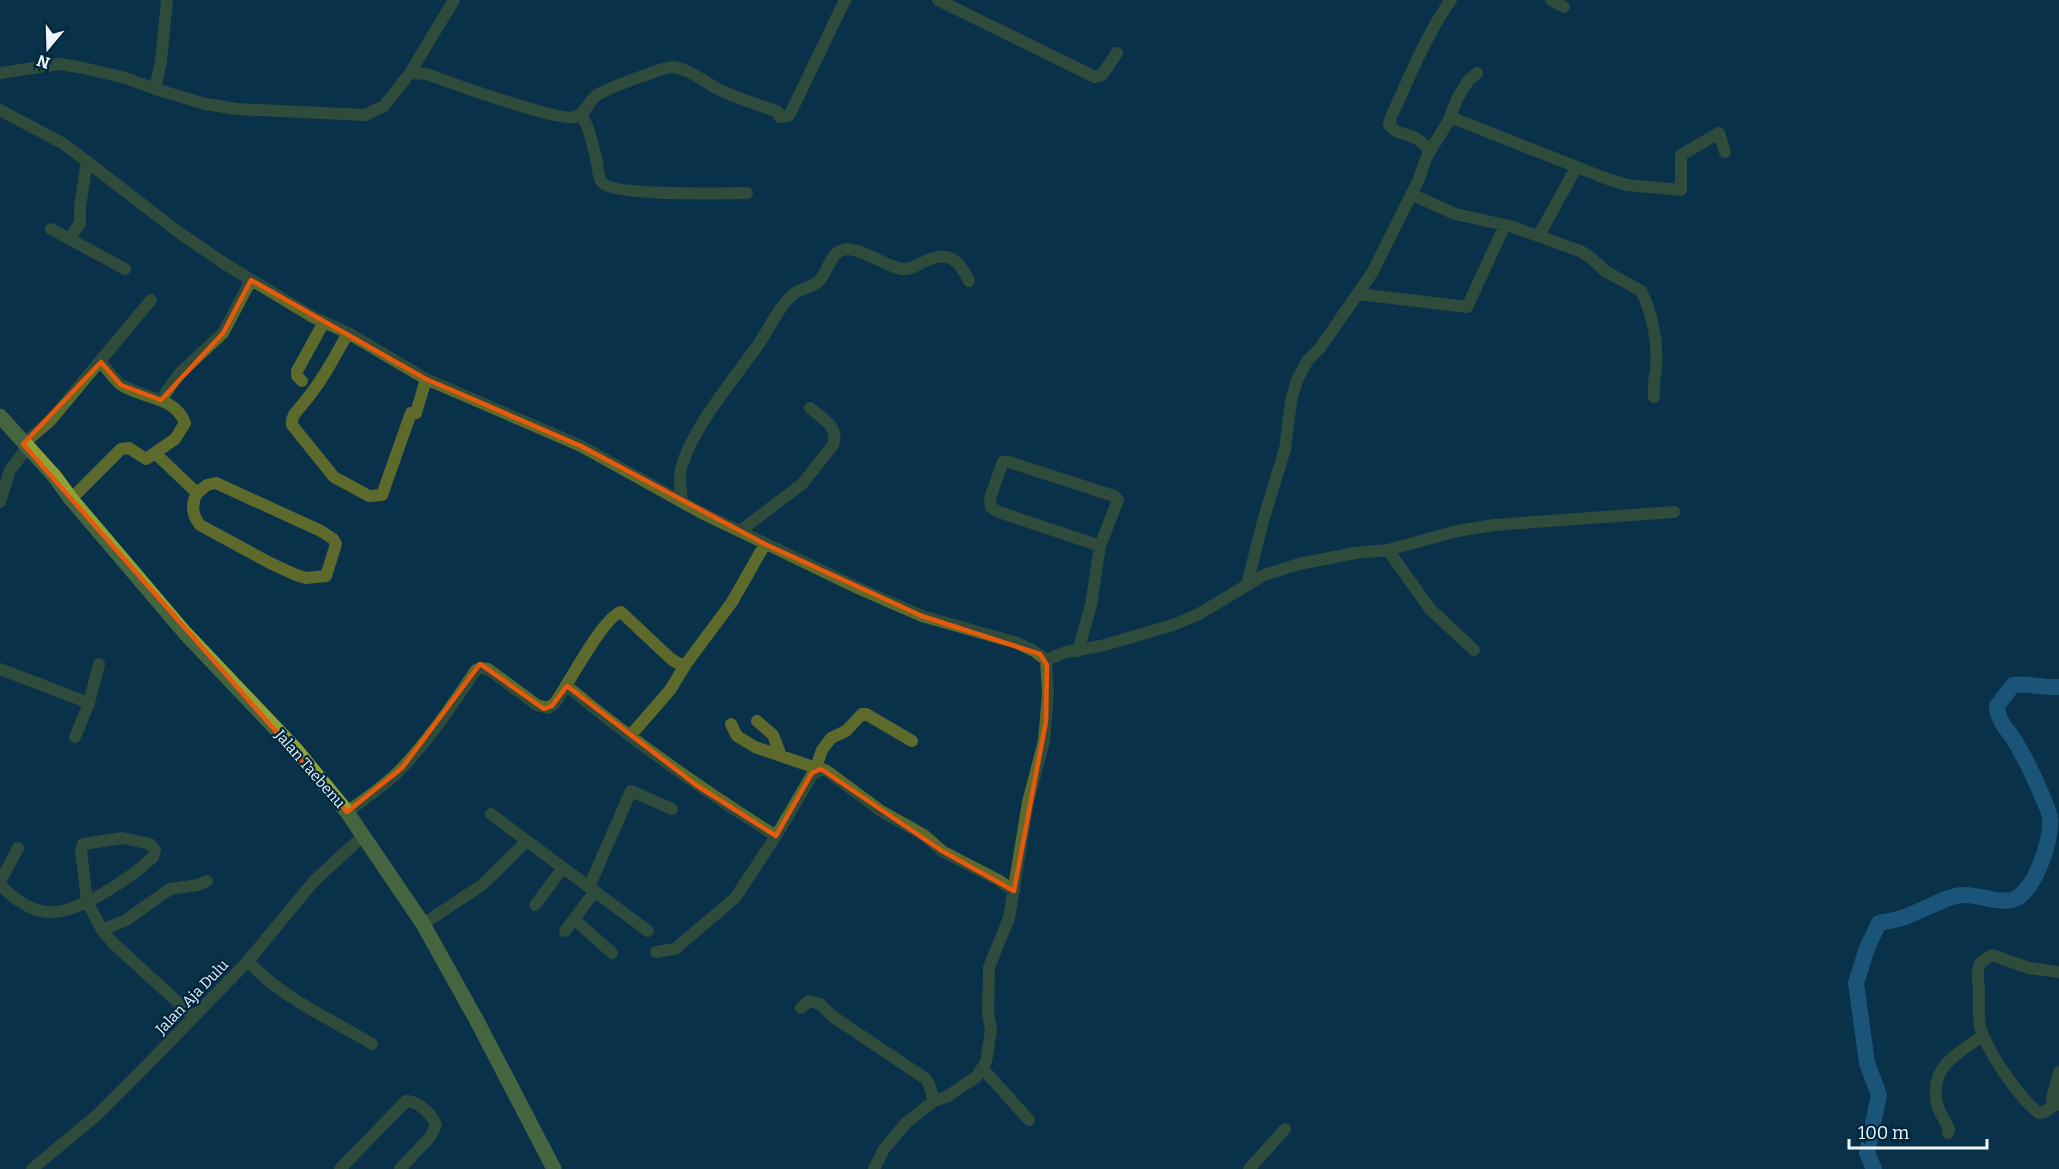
<svg xmlns="http://www.w3.org/2000/svg" width="2059" height="1169" viewBox="0 0 2059 1169" font-family="Bitter,serif">
<style>
.lines{fill:none;stroke-linecap:round;stroke-linejoin:round}
.river{stroke:#2f81b3;stroke-width:16}
.minor{stroke:#5d6a2b;stroke-width:12}
.major{stroke:#8ea337;stroke-width:15}
.marked{fill:none;stroke:#e8590c;stroke-width:4.5;stroke-linejoin:round}
.labels{text-anchor:middle;dominant-baseline:central;stroke-width:4.5;stroke-linejoin:round;paint-order:stroke}
.street-label{font-size:15px;fill:#eff6fb;stroke:#00273e}
</style>
<rect width="100%" height="100%" fill="#093149"/>
<g class="lines">
<path class="river" d="M1874 1169 1867 1153 1879 1095 1867 1063 1856 983 1867 948 1879 923C1887 921 1897 920 1905 917 1921 911 1936 902 1952 897 1972 890 1992 904 2011 900 2034 896 2053 838 2050 817 2049 812 2046 805 2044 800 2035 779 2025 757 2013 738 2004 725 1999 723 1997 706L2013 685C2029 683 2043 688 2059 687"/>
<path class="minor" d="M938 0 1095 77 1102 75 1117 53
M1551 0 1564 7
M0 73 59 64 79 67 126 78 155 89 205 104 237 109 365 115 384 106 410 73 454 0
M410 73 427 74C448 82 559 122 575 117 586 113 588 102 597 95 604 90 666 66 673 67 690 69 707 84 722 91 740 99 759 105 778 112L780 117 788 116 791 112 845 0
M155 89 161 61 167 0
M0 110 64 144 177 231 225 264 313 317 348 333 426 379 581 446 700 512 860 589 922 616 1017 643 1034 651 1046 660 1048 693 1044 741 1028 802 1009 918 989 967 988 1014 991 1030 986 1062 976 1077 948 1096 934 1101 906 1123 884 1149 874 1169
M581 114C590 129 593 146 597 163 598 168 598 176 601 181 610 197 725 193 747 193
M1450 117 1605 178 1627 185 1681 190V155L1719 133 1725 152
M1430 152C1415 129 1400 139 1389 125L1391 117C1410 77 1425 36 1451 0
M1411 194 1455 214 1510 226 1580 251 1590 257 1605 271 1641 291C1653 314 1658 343 1656 369 1654 379 1653 386 1654 397
M51 229 125 269
M1539 235 1576 168
M69 239 80 223V207L87 161
M1358 294 1467 307 1505 225
M348 333C334 358 321 383 302 405 296 412 291 416 292 425L334 477 369 496 382 495 411 413H416L426 379
M302 381 297 376V371L324 322
M161 400 178 375 223 333 251 280
M23 444 50 421 151 300
M156 454 197 493C191 504 192 515 200 525L270 563 296 575 306 578 326 576 336 544 333 539 321 531 216 483 207 485 197 493
M71 499 121 449 129 448 146 459 175 439 185 423C174 395 141 399 120 384 113 378 107 369 101 362
M682 501C681 490 678 476 682 465 694 425 736 377 760 342 770 327 777 310 790 297 798 288 809 289 818 282 827 274 828 259 838 252 855 240 888 271 907 269 913 268 919 264 924 262 948 249 959 260 969 281
M0 502 10 470 28 447
M740 531 802 484 833 445C840 427 822 418 810 408
M1388 550 1430 609 1474 650
M1247 584 1263 521 1285 449 1291 401 1297 380 1308 360 1320 348 1372 273 1418 181 1427 156 1448 122 1457 99 1468 81 1477 73
M1078 651 1091 605 1100 546 1118 500 1114 496 1009 462H1003L990 498 991 507 999 512 1100 546
M1046 660 1066 652 1101 646 1173 625 1197 615 1264 575 1299 564 1355 553 1388 550 1457 531 1494 525 1674 512
M0 669 89 703
M567 686C633 741 703 790 776 836
M757 721 773 735 781 756
M731 724 737 736 755 747 816 768
M630 736 670 690 686 664
M75 737 89 703 99 664
M814 773 822 750 831 738 846 731 862 714H866L912 741
M347 812C366 798 386 785 402 768 430 738 453 704 476 670L480 668 488 669 537 705 548 708 555 703C568 685 603 617 621 612L671 659 681 665 686 664 732 602 765 544
M491 814 648 931
M0 882 18 848
M0 885C12 897 29 911 48 912 77 915 132 877 153 857L155 850 150 844 123 838 83 844 81 850 87 901 102 930 113 943 194 1017
M589 887 631 791 672 809
M535 905 563 868
M574 919 612 953
M423 924 482 885 527 841
M102 930 126 920 170 889 198 885 207 881
M565 931 595 891
M656 952 675 949 735 898 776 836 812 775 822 769 827 771 881 811 924 835 942 851 998 880 1014 891
M248 961C277 995 334 1021 372 1044
M801 1008 809 1001 820 1004 832 1016 926 1079 929 1084 934 1101
M983 1069 1029 1120
M2059 1072 2052 1098 2059 1105
M2056 1103 2045 1112 2039 1113C2019 1098 1986 1050 1980 1026 1978 1014 1979 1001 1979 989 1978 978 1976 971 1981 962L1992 955 2029 968 2059 972
M1948 1133 1949 1130C1946 1121 1939 1113 1937 1104 1929 1066 1957 1055 1983 1035
M32 1169 97 1115 147 1065 248 961 314 881 363 836
M340 1169 406 1101C418 1101 432 1114 436 1125L430 1137 400 1169
M1249 1169 1285 1129"/>
<path class="major" d="M0 416 55 477 71 499 185 633 296 750 347 812 423 924 477 1021 554 1169"/>
</g>
<path d="M0 0H2059V1169H0ZM251 280 426 379 581 446 765 544 922 616 1040 654 1047 665 1046 721 1014 891 942 851 821 769 812 773 776 836 696 785 567 686 552 706 544 709 480 664 402 768 347 812 23 444 101 362 121 385 161 400 223 333Z" fill="#093149" fill-opacity=".55" fill-rule="evenodd"/>
<path class="marked" d="M251 280 426 379 581 446 765 544 922 616 1040 654 1047 665 1046 721 1014 891 942 851 821 769 812 773 776 836 696 785 567 686 552 706 544 709 480 664 402 768 347 812 23 444 101 362 121 385 161 400 223 333Z"/>
<g class="labels">
<g class="street-label">
<text transform="translate(310 769) rotate(49)">Jalan Taebenu</text>
<text transform="translate(192 997) rotate(-46)">Jalan Aja Dulu</text>
</g>
</g>
<g transform="translate(48 48) rotate(199)" stroke="#00273e" stroke-width="4.5" paint-order="stroke">
<path d="M0-4.5L10 22L0 15L-10 22Z" fill="#eff6fb"/>
<text y="-9" font-size="16" font-weight="bold" text-anchor="middle" fill="#eff6fb">N</text>
</g>
<path d="M1849 1139v9h138v-9" fill="none" stroke="#eff6fb" stroke-width="3"/>
<text x="1858" y="1139" font-size="18" fill="#eff6fb" stroke="#00273e" stroke-width="4.5" paint-order="stroke">100 m</text>
</svg>
